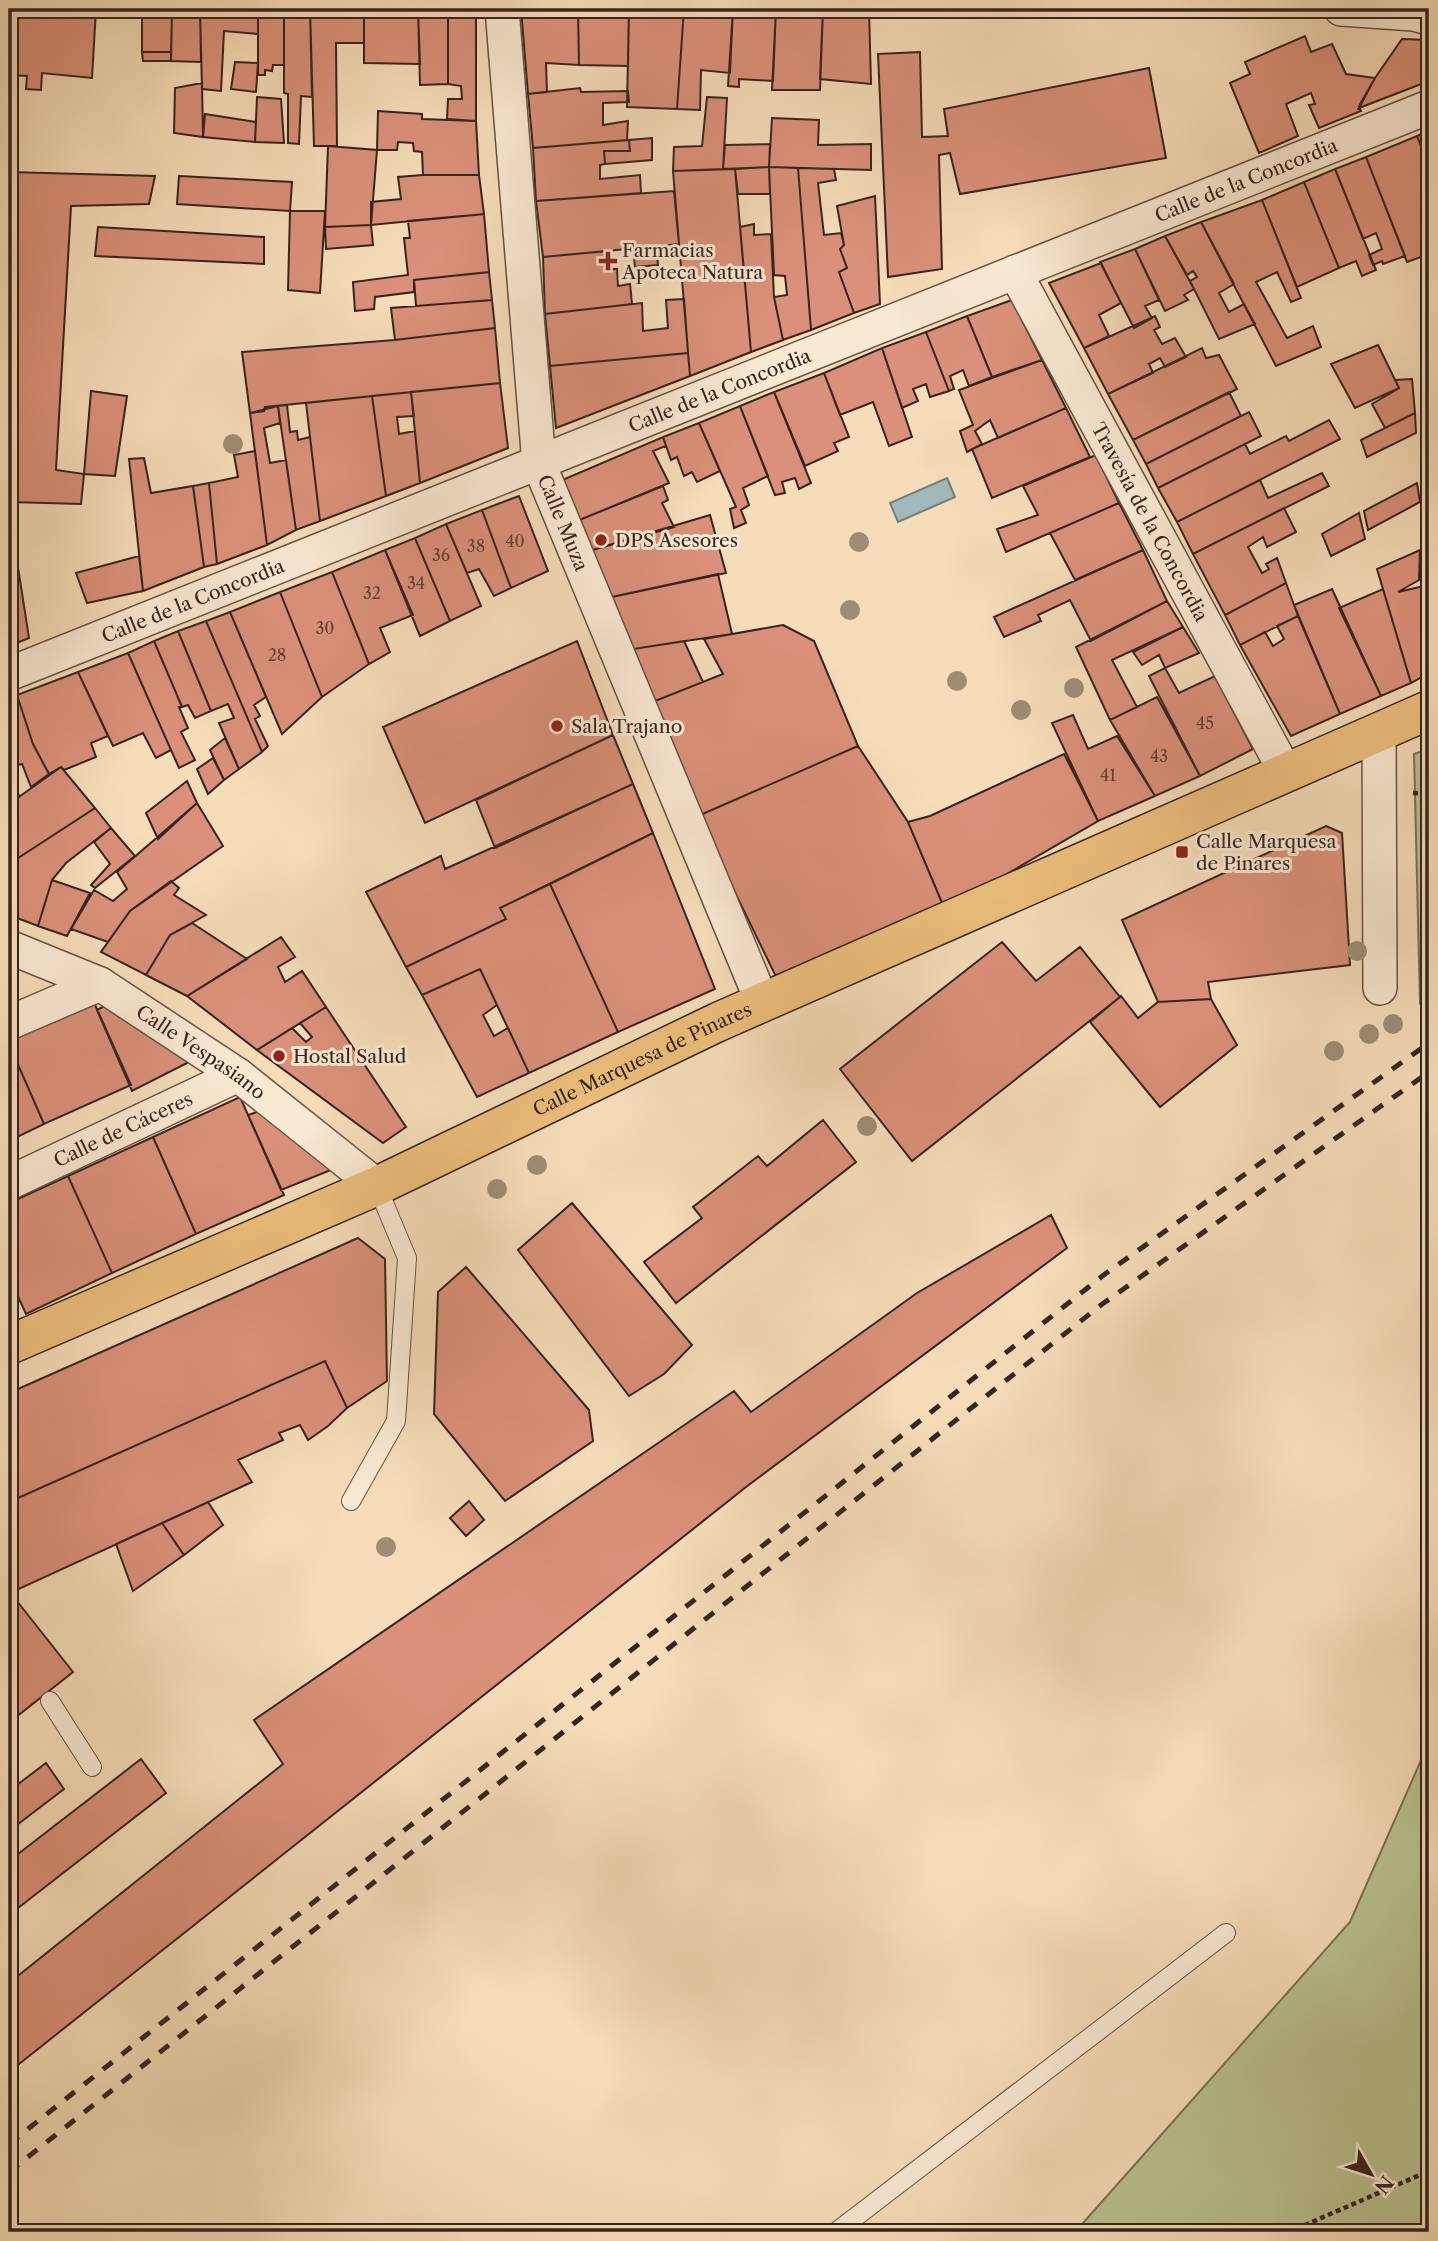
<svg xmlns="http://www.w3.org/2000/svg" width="1438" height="2241" viewBox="0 0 1438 2241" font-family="'Libre Caslon Text',serif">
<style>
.green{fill:#bac191;stroke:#787257;stroke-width:2}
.water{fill:#a1b9ba;stroke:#777d7b;stroke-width:2}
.building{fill:#da907a;stroke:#37241d;stroke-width:2}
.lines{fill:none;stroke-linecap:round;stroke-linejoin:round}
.lane-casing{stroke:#675244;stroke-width:20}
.street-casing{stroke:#675244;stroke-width:36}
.primary-casing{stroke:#37241d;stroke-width:41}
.path{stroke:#37241d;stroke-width:4.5;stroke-dasharray:5 3.5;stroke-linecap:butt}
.lane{stroke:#f9e8d2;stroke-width:18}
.street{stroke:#f9e8d2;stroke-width:33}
.primary{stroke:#ebbe7c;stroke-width:38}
.rail{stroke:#37241d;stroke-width:5;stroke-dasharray:12 12;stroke-linecap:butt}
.tree{fill:#9f8c73}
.poi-dot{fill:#8f2418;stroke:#f9e8d2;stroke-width:2.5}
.labels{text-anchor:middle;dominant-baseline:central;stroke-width:6;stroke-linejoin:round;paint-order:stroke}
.number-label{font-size:16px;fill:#603f34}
.street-label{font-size:19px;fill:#37241d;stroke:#f9e8d2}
.poi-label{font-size:19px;fill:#37241d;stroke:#f9e8d2;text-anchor:start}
</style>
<rect width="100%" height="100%" fill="#f6dcb9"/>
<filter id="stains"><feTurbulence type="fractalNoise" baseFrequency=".00286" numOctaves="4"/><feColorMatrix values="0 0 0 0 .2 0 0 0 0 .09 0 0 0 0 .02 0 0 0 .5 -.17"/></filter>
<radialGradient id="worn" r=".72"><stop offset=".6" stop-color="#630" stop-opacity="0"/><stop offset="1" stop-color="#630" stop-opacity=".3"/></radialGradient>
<path class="green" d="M1429 749V998L1420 1003 1414 754Z
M1429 1742V2232H1075L1350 1922Z"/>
<path class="water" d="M947 478 955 497 898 522 890 503Z"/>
<path class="building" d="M9 9H96L92 78 42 73 41 90 26 89 27 76 9 75Z
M142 9H172V13L142 14Z
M172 9H200L201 62 171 61Z
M200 9H258V34L224 31 221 91 202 89Z
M258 9 284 10V65H273L272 71 265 70V75H258Z
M280 9H310L312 97 301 96 299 144 288 143V94L284 93V10Z
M310 9H364V43H336L337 146H314Z
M364 9H418L420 64 364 63Z
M418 9H448V84L420 85Z
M448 9H476V121L447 119 448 99H462L461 86 448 84Z
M521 9H578L579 65 546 63 547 92 528 94Z
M578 9H629L628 66 579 65Z
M629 9H684L677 109 627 107Z
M684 9H733L730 73 701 70 700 110 677 109Z
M733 9H776L773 81 739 79V87L728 86Z
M776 9H823L820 90H772Z
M823 9H869L871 84 820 79Z
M172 13 171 52H142V14Z
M1305 36 1311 52 1332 44 1346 74 1375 78 1359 106 1361 111 1319 128 1309 105 1315 104 1311 93 1286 104 1298 136 1259 153 1230 83 1250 74 1245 62Z
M1402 39 1429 40V81L1359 108 1375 78Z
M142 52H171V61H143Z
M920 52 922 137 948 136 944 109 1149 68 1166 158 960 194 950 153 939 155 942 269 888 277 878 54Z
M235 62 258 63 256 92 231 89Z
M202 83 203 137 174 133 175 88Z
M580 88 581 92 628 91 629 102 603 103V125L628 121 627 140 533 148 528 94Z
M257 97 281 99 284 143 255 142Z
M707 97 727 98 723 169 673 171 674 147 702 146Z
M378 111 422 114V119L476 121 479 175H423L422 152 414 151 413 143 398 142 397 150H377Z
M205 114 256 122 255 142 203 137Z
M772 118 819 120 818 145 871 144V170L769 167Z
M1429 131V166L1417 136Z
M1417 136 1429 166V254L1407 262 1366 157Z
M652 138V160L605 164 604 151H630L629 140Z
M629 140 630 151H604L605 164 600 165V179L640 175 641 193 536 201 533 148Z
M770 144 769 167 723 169 725 145Z
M328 146 377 150 371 225 325 227Z
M1366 157 1405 256 1383 264 1382 261 1373 265 1369 255 1382 249 1376 233 1363 239 1335 169Z
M769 167 798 168 811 330 783 340 774 297 787 295 785 276 774 275Z
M769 167 770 194H738L735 169Z
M798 168 834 169 836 180 818 183 824 235 841 233 844 245 840 249 847 268 839 272 854 313 811 330Z
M735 169 751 352 690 376 673 171Z
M1335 169 1376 270 1362 276 1356 261 1339 268 1304 182Z
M9 172 155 176 149 204 71 206 56 470 84 474 81 504 9 502Z
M423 175H479L484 214 371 225V202L401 199 398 177Z
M179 176 292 182 290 211 177 204Z
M1304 182 1339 268 1297 287 1262 200Z
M674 191 679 244 543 257 536 201Z
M875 196 880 304 854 313 839 272 847 268 840 249 844 245 837 206Z
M1262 200 1301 298 1291 302 1277 272 1256 282 1287 338 1313 326 1321 347 1276 366 1201 222Z
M290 211H325L320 293 288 290Z
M484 214 489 272 414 280V292L375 297 374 309 355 311 353 282 408 275 404 238H410L408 221Z
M1201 222 1234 284 1219 293 1229 312 1244 304 1255 324 1219 339 1190 281 1197 277 1193 271 1187 275 1165 236Z
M754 224V235L771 234 774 297 783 340 751 352 740 227Z
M371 225 373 245 326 249 325 227Z
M98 227 264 237V264L95 256Z
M1165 236 1194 289 1184 295 1188 300 1165 311 1135 249Z
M656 246 658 265 635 267 633 248Z
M1135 249 1159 300 1145 306 1152 318 1134 328 1100 262Z
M608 251 611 269H617L618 286 630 284 632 304 545 314 543 257Z
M1101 263 1121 303 1099 315 1109 336 1084 348 1049 283Z
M489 272 492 300 416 306 414 280Z
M684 299 688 353 550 366 545 314 642 303 643 331 668 328 666 300Z
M492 300 495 328 395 340 391 308Z
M1012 300 1042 360 992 377 967 316Z
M967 316 992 377 969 386 963 370 950 376 954 389 949 391 926 332Z
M1155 316 1160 327 1154 330 1162 344 1175 338 1186 357 1165 367 1160 358 1149 364 1153 373 1108 394 1084 348Z
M495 328 500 383 265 407 264 411 250 413 242 352 395 340Z
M926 332 949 391 930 397 926 384 913 389 918 401 902 408 882 348Z
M1378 345 1399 388 1355 408 1331 364Z
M882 348 912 437 889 446 873 402 840 415 824 373Z
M1202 348 1206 358 1219 355 1237 389 1133 440 1108 394Z
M688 353 690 376 556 428 550 366Z
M1042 360 1066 408 998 438 990 420 975 431 982 444 967 452 960 431 973 425 959 390Z
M824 373 849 437 834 443 838 451 805 466 774 392Z
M1412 379 1415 413 1385 428 1372 404 1399 388 1395 380Z
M500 383 508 448 420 483 411 392Z
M91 391 127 396 115 476 84 474Z
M411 392 414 416 397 417 399 434 415 431 420 483 386 496 372 396Z
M774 392 811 483 799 489 795 478 782 482 785 493 775 495 740 406Z
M1229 392 1241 416 1146 464 1133 440Z
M372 396 386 496 320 521 306 403Z
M287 405 290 432 297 431 298 440 310 437 320 521 296 530 278 406Z
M278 406 280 423 264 428 270 463 286 460 296 530 267 545 250 413Z
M740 406 768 476 743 488 749 505 741 510 746 523 734 528 730 509 736 507 699 423Z
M1066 408 1090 457 992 498 972 449Z
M1249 412 1261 436 1158 488 1146 464Z
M1415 413 1416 433 1367 457 1361 440Z
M1329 420 1340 439 1177 522 1158 488 1245 444 1250 454 1286 436 1289 441Z
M699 423 720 471 697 482 692 472 684 476 677 457 671 460 663 437Z
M663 437 666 446 653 451 669 483 577 521 560 481Z
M255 451 267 545 217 564 209 483 238 477 234 455Z
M1096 455 1119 503 1006 552 997 529 1038 515 1023 486Z
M144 458 151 493 193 486 204 567 143 591 129 459Z
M1322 473 1329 486 1193 554 1177 522 1260 480 1268 498Z
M209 483 217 564 204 567 193 486Z
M1417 483 1420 502 1368 530 1364 511Z
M663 486 668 500 662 503 674 527 589 551 577 521Z
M519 496 548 571 511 588 482 510Z
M1119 503 1143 550 1075 580 1050 533Z
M1284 508 1296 532 1267 547 1263 537 1248 547 1262 573 1269 569 1266 564 1277 558 1286 583 1225 615 1193 554Z
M9 509 29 638 9 646Z
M482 510 511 588 494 596 479 569 467 573 446 524Z
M1359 513 1365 539 1331 556 1322 534Z
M710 515 726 573 607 598 589 551Z
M446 524 481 606 450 621 415 538Z
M415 538 450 621 420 636 385 550Z
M385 550 413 615 380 628 390 652 369 664 332 572Z
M1143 550 1167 601 1091 641 1070 600 1038 615 1041 621 1004 637 994 617Z
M1420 550 1419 580 1398 592 1424 586 1429 604V673L1411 683 1377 569Z
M139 556 143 591 87 603 76 573Z
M332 572 369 664 322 697 280 592Z
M718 574 732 634 627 650 607 598Z
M1286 583 1298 616 1240 645 1225 615Z
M1332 589 1381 696 1340 714 1294 605Z
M1383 589 1411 683 1381 696 1339 608Z
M280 592 322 697 282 734 230 612Z
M1167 601 1183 627 1112 660 1137 707 1110 720 1076 647Z
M230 612 266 697 254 705 260 716 255 719 268 746 262 752 206 621Z
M1298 616 1340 714 1291 736 1240 645 1265 632 1273 646 1284 639 1277 626Z
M206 621 262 752 239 769 219 723 234 718 228 704 211 711 178 631Z
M783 625 814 641 858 746 698 816 650 703 723 674 704 639Z
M1183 627 1199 653 1165 668 1159 655 1142 665 1133 652Z
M178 631 211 711 195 718 188 705 182 707 154 641Z
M154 641 182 707H179L188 728 181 732 195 760 179 768 128 653Z
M577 641 613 735 425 823 383 727Z
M684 641 703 682 650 703 627 650Z
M128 653 171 750 156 758 143 733 113 746 78 672Z
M1165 668 1179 693 1215 676 1253 749 1200 776 1149 676Z
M78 672 108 736 91 743 96 757 64 770 61 767 49 774 33 744 17 695Z
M17 695 33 744 49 774 31 787 22 764 9 767V698Z
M1157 697 1200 776 1155 796 1110 720Z
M1073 715 1088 749 1117 736 1155 796 1098 821 1052 723Z
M613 735 633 784 495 848 476 800Z
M225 738 239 769 224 780 210 750Z
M858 746 908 822 945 910 781 987 698 816Z
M1064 754 1098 821 945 910 908 822 930 816Z
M213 758 224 780 208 794 197 769Z
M9 767 19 796 9 804Z
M61 767 95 808 9 864V804Z
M187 781 197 803 158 839 146 813Z
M633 784 653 833 500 908 506 919 406 967 366 892 441 856 445 869Z
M197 803 223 846 130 911 108 942 71 929 94 890 113 901 127 889 117 872Z
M95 808 111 828 66 863 52 880 38 926 9 915V864Z
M1326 826 1342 833 1350 965 1208 982 1211 999 1158 1002 1122 920Z
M111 828 135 856 95 888 91 885 110 864 94 842Z
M653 833 715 989 618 1032 550 884Z
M52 880 90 893 67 936 38 926Z
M171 881 179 888 174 895 206 915 170 935 146 975 101 952 130 911Z
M550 884 618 1032 529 1073 480 969 422 995 406 967 506 919 500 908Z
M192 923 247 959 187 996 146 975 170 935Z
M281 937 295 957 278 967 285 982 302 971 326 1007 257 1050 187 996Z
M1002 942 1036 981 1080 947 1120 997 912 1161 840 1069Z
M9 962 17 982 9 986Z
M480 969 497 1005 483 1015 494 1036 508 1028 529 1073 477 1097 422 995Z
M1121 996 1138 1018 1158 1002 1211 999 1237 1045 1160 1107 1090 1022Z
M92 998 131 1085 44 1124 9 1044V1035Z
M112 1002 189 1062 132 1091 97 1010Z
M326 1007 406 1127 383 1143 257 1050 292 1028 306 1042 312 1037 300 1023Z
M9 1044 44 1124 9 1141Z
M240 1097 284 1195 196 1234 153 1137Z
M260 1111 327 1161 331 1170 281 1190 248 1115Z
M823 1120 856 1162 676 1303 644 1262 702 1218 693 1207 758 1156 767 1166Z
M153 1137 196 1234 112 1273 68 1176Z
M68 1176 112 1273 26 1314 9 1277V1203Z
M572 1203 692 1345 664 1374 629 1396 518 1250Z
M1051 1215 1067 1248 746 1487 9 2072V1983L283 1764 254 1720 734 1391 751 1412 917 1293Z
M358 1238 385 1259 387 1381 347 1408 325 1361 9 1502V1393Z
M466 1267 589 1410 593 1441 505 1501 434 1414 438 1292Z
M325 1361 347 1408 328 1426 308 1440 300 1425 279 1433 283 1440 238 1460 252 1482 10 1593 9 1502Z
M469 1501 484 1520 466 1536 450 1518Z
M208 1502 223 1525 184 1555 162 1523Z
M162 1523 184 1555 133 1591 116 1544Z
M9 1591 73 1672 11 1721 9 1718Z
M141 1759 166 1793 9 1915V1861Z
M46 1763 64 1789 9 1831V1791Z"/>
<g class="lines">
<defs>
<path id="lane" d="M351 1501 396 1421 407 1258 377 1186
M50 1701 92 1767
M836 2232 1226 1933"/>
<g id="street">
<path id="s1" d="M502 9 539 464 763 1004"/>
<path d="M1341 9 1414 14 1429 18"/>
<path id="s2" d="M1015 272 1285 771"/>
<path id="s3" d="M9 674 1429 107"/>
<path d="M1379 730 1380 988"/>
<path id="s4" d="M9 947 100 984 238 1075 377 1186"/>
<path d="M9 1023 100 984"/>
<path id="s5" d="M9 1183 238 1075"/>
</g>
<g id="primary">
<path id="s6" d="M9 1345 377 1186 718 1022 1429 710"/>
</g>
</defs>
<use href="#lane" class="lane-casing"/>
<use href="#street" class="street-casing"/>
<use href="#primary" class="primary-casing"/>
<path class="path" d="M1413 793 1429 794
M1289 2232 1429 2171"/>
<use href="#lane" class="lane"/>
<use href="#street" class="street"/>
<use href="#primary" class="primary"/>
<path class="rail" d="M9 2144 1105 1274 1429 1043
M9 2172 1101 1305 1429 1072"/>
</g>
<g class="tree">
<circle cx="233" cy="444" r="10"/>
<circle cx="859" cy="542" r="10"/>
<circle cx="850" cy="610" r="10"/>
<circle cx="957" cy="681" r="10"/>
<circle cx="1074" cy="688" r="10"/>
<circle cx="1021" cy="710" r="10"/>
<circle cx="1357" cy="951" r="10"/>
<circle cx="1393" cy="1024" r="10"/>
<circle cx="1369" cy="1034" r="10"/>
<circle cx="1334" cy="1051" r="10"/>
<circle cx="867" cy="1126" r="10"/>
<circle cx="537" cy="1165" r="10"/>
<circle cx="497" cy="1189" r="10"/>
<circle cx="386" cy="1547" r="10"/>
</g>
<g class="poi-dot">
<path d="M604.5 250.5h7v7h7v7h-7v7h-7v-7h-7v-7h7z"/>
<circle cx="601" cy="540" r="7"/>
<circle cx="557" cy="726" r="7"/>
<rect x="1175" y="845" width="14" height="14" rx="3.5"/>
<circle cx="279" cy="1056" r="7"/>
</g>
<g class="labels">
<g class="number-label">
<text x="515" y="541">40</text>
<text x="476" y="546">38</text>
<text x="441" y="555">36</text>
<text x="416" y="583">34</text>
<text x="372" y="593">32</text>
<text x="325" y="628">30</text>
<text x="277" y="655">28</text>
<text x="1205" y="723">45</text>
<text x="1159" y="756">43</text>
<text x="1108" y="775">41</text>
</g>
<g class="street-label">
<text stroke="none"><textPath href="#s3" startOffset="1332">Calle de la Concordia</textPath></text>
<text stroke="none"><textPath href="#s3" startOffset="765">Calle de la Concordia</textPath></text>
<text stroke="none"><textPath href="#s2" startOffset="284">Travesía de la Concordia</textPath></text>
<text stroke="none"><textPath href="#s1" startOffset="520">Calle Muza</textPath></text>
<text stroke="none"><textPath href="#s3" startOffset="198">Calle de la Concordia</textPath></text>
<text stroke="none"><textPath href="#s4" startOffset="220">Calle Vespasiano</textPath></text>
<text stroke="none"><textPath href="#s6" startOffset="695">Calle Marquesa de Pinares</textPath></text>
<text stroke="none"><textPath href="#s5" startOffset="126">Calle de Cáceres</textPath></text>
</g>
<g class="poi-label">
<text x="622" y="250">Farmacias<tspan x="622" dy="22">Apoteca Natura</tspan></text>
<text x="615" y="540">DPS Asesores</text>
<text x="571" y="726">Sala Trajano</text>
<text x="1196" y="841">Calle Marquesa<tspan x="1196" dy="22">de Pinares</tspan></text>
<text x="293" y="1056">Hostal Salud</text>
</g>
</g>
<rect width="1438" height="2241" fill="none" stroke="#f6dcb9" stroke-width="35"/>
<rect x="10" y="10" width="1417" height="2220" fill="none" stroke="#37241d" stroke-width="3.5"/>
<rect x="18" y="18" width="1403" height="2206" fill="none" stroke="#37241d" stroke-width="2"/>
<g transform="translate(1371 2174) rotate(129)" stroke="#f9e8d2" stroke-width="5" paint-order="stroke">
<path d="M0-5L12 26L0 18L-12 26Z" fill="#37241d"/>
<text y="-10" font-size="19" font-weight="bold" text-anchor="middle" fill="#37241d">N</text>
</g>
<rect width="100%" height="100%" filter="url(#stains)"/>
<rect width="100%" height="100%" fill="url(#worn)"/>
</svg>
